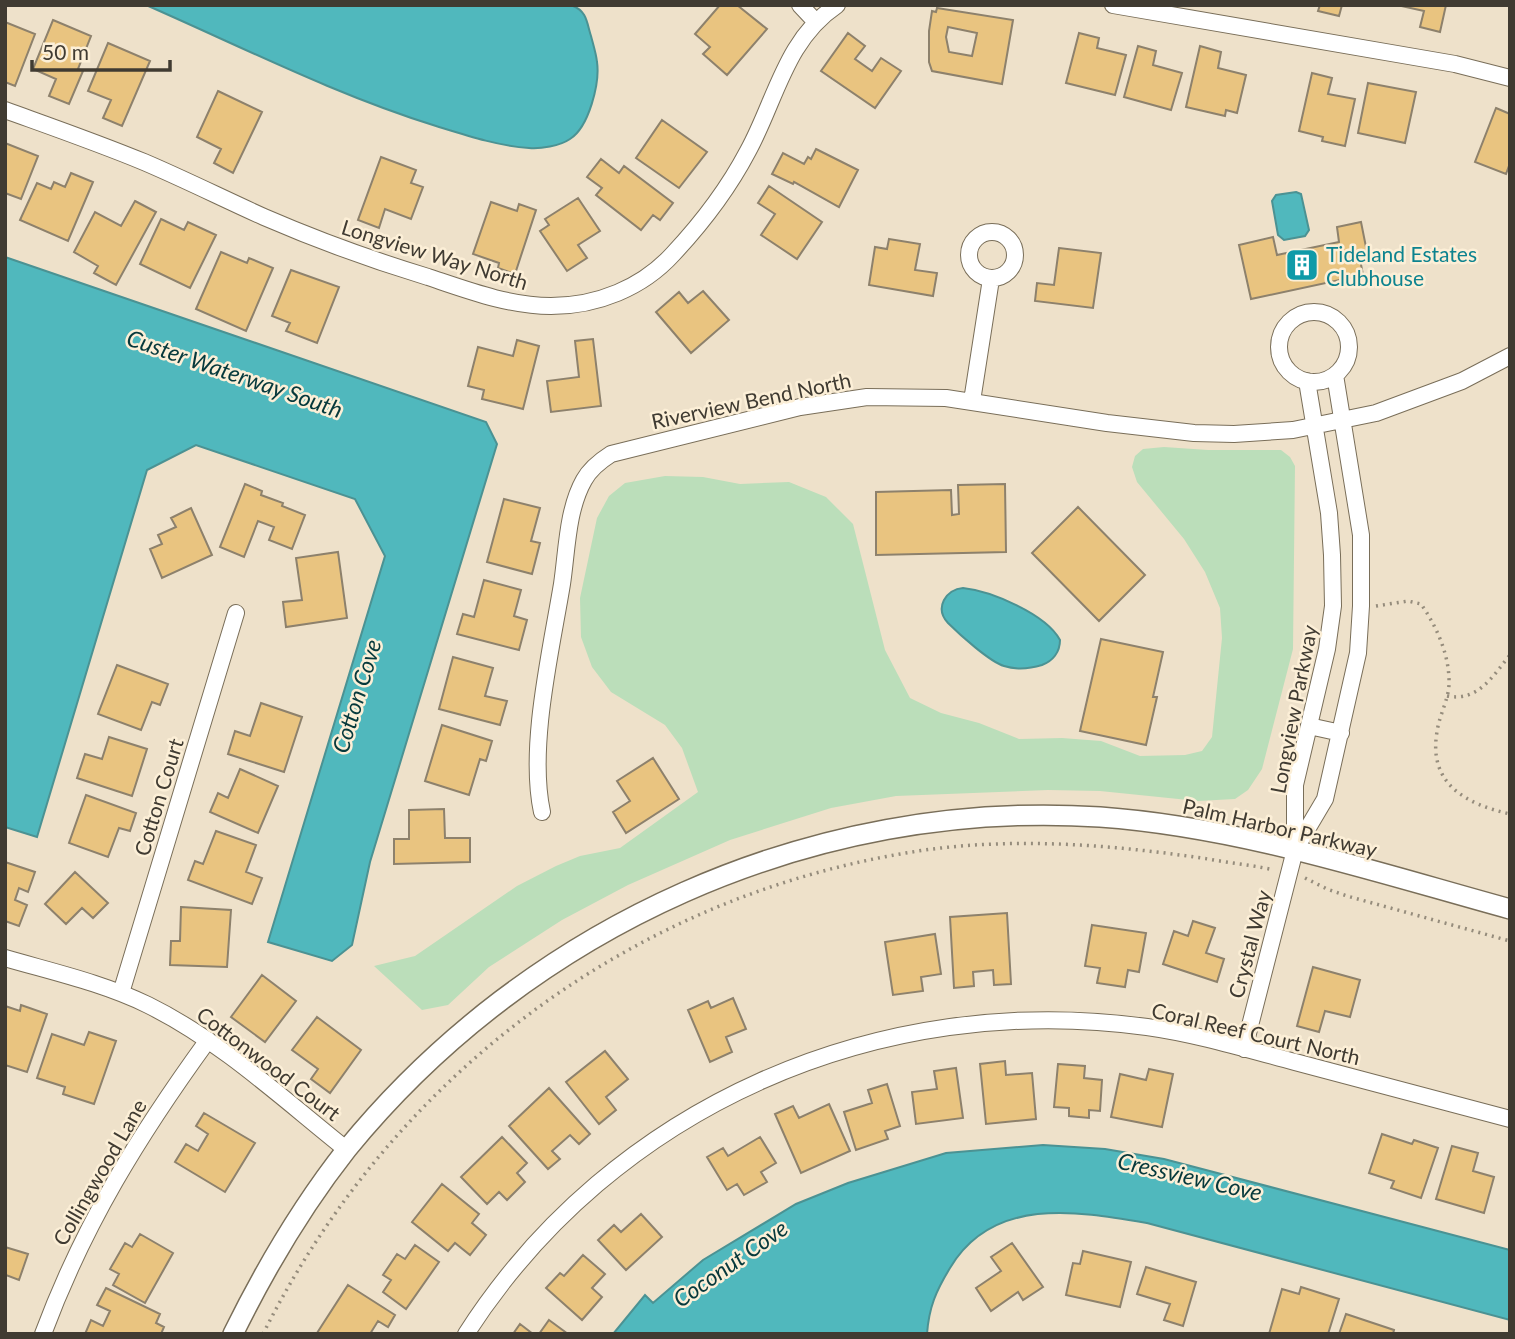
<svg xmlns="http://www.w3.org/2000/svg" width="1515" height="1339" viewBox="0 0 1515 1339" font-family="Lato,sans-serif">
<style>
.green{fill:#bbdeba}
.water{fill:#50b8bd;stroke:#4b9293;stroke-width:2}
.building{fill:#e9c480;stroke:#8d816c;stroke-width:2;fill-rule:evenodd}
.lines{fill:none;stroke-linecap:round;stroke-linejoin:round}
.minor-casing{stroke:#796e59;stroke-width:18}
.tertiary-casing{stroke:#796e59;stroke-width:22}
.path{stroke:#958c7c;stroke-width:3.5;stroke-dasharray:2 5;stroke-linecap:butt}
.minor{stroke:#fff;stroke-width:16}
.tertiary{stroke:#fff;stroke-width:19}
.labels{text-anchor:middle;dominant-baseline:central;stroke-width:5;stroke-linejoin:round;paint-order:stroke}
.culture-label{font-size:21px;fill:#0d838f;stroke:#fcefd7;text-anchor:start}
.street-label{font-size:21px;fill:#403b32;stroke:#fcefd7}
.water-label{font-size:23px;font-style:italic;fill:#06393c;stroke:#fcefd7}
</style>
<rect width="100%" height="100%" fill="#eee1ca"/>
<path class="green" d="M1164 447 1208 450H1281L1290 457 1295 466 1293 649 1262 769 1248 790 1235 799 1198 801 1100 791 1048 790 896 796 831 808 730 840 628 885 562 920 489 967 448 1005 422 1010 374 966 415 956 517 886 556 866 580 856 620 848 698 792 682 748 665 725 611 692 592 667 581 637 580 598 597 518 609 496 625 483 665 476 703 477 740 484 789 482 826 497 853 524 885 650 910 698 941 713 979 723 1019 739 1062 738 1101 741 1140 756 1185 755 1202 751 1212 737 1222 638 1220 608 1205 572 1184 539 1137 482 1132 467 1135 456 1143 449Z"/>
<path class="water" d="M146 5 573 6C587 11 587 24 591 36 593 44 596 53 597 62 600 83 589 127 570 139 560 146 540 149 529 148 498 146 465 135 436 126 336 95 242 47 146 5Z
M1296 192 1301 194 1309 230 1305 236 1284 240 1278 235 1272 201 1276 195Z
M5 257 486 422 497 444 370 862 352 945 332 961 268 942 385 556 355 499 196 445 147 470 37 837 5 827Z
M963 588C991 591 1046 614 1060 640 1060 652 1053 661 1042 665 1029 669 1017 670 1004 666 990 662 959 634 948 623 934 608 946 589 963 588Z
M1043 1145 1105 1149 1164 1159 1510 1250V1320L1147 1223C1077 1211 993 1196 950 1268 936 1291 929 1307 927 1334H613L645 1295 653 1303 703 1260 796 1204 848 1183 946 1153Z"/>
<path class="building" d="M720 5H737L767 29 727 75 703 54 710 47 695 34Z
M1320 5H1342L1339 16 1318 11Z
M1397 5H1446L1440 32 1420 27 1424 11Z
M937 8 1013 20 1002 84 932 71 929 62V31L932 11 936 12ZM948 27 977 33 972 56 949 52 946 37Z
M53 20 91 36 78 69 83 71 69 104 49 96 56 79 33 69Z
M5 22 35 34 15 86 5 82Z
M848 33 865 46 855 59 872 71 881 58 901 71 875 108 821 71Z
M1079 33 1099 38 1097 48 1126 55 1115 95 1066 83Z
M108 43 150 61 122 126 103 118 111 100 88 91Z
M1138 46 1156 51 1153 65 1182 73 1171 110 1124 97Z
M1200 46 1221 52 1218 68 1246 75 1237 113 1226 110 1225 116 1186 107Z
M1312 73 1332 78 1328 94 1355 99 1345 146 1322 141 1323 137 1299 131Z
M1368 83 1416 92 1405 143 1358 133Z
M218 91 262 112 233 173 214 163 221 149 197 137Z
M1496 108 1510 114V163L1506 174 1475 162Z
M662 120 707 152 679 188 636 158Z
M5 143 38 156 21 199 5 193Z
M816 149 858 170 839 207 794 182 793 184 772 174 783 153 804 164 808 157 811 159Z
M381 157 416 170 411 183 423 187 411 219 385 209 379 228 358 220Z
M601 159 619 173 624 166 673 203 660 220 653 215 641 230 596 195 602 188 587 177Z
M71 173 93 182 68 241 20 220 37 183 51 189 54 182 65 187Z
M769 186 822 222 797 259 761 235 775 214 758 203Z
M578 198 600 231 578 245 587 258 567 271 540 231 549 225 545 219Z
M135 201 156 212 116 285 94 273 98 266 74 252 95 212 121 226Z
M491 202 517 211 519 204 536 210 515 274 498 268 499 263 473 254Z
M161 219 184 230 188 222 216 235 190 288 140 264Z
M1361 222 1367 252 1359 254 1363 275 1251 299 1239 245 1273 237 1277 255 1339 242 1337 227Z
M889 239 920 244 915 270 937 273 933 296 869 285 875 247 887 249Z
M1059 248 1101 253 1093 308 1035 301 1037 283 1054 285Z
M221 252 247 263 249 258 273 268 246 331 196 309Z
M291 270 339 287 317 343 286 331 290 323 272 316Z
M703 291 729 320 691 353 656 312 679 292 688 303Z
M593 339 601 406 551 412 547 381 579 377 575 341Z
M517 340 539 346 523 409 482 399 484 390 468 386 478 347 513 356Z
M245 484 262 491 261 495 283 503 282 506 305 515 292 549 269 540 274 527 258 521 244 557 220 547Z
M1005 484 1006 552 876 555V492L951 490 952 515 959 514 958 485Z
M504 499 540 508 531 541 540 543 532 574 487 562Z
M1078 507 1145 575 1099 621 1032 553Z
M191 508 212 555 162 578 150 549 162 544 158 535 176 527 171 518Z
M338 552 347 618 286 627 283 602 302 600 296 558Z
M484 580 521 590 514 616 527 620 519 650 457 634 463 614 474 617Z
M1101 639 1163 652 1153 697H1157L1146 745 1080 731Z
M453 657 493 668 485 696 507 701 500 725 439 709Z
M117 665 168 684 160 705 152 702 141 730 98 714Z
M261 703 302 717 284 772 228 754 235 731 250 736Z
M442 725 492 741 486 761 480 759 469 795 425 781Z
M109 737 147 749 132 796 77 778 85 754 102 759Z
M653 758 679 799 626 833 613 812 630 801 617 781Z
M240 769 278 786 258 833 210 812 218 793 228 798Z
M86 795 136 813 130 831 119 828 108 857 69 843Z
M444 809 445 838H470V862L394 864V839H409V810Z
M216 831 256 845 246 872 262 878 252 904 188 880 195 861 203 864Z
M5 862 35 872 28 892 19 888 15 900 27 905 19 926 5 921Z
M75 872 108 903 93 918 82 908 66 924 45 904Z
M181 907 231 910 227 967 170 965 171 941H180Z
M1007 913 1011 984 994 985 993 970 973 972 974 986 954 988 950 917Z
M1193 921 1215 928 1206 953 1224 959 1217 982 1163 964 1174 931 1188 936Z
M1092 925 1146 933 1139 972 1128 970 1125 987 1097 983 1100 968 1085 966Z
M935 934 941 974 921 977 923 991 893 995 885 942Z
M1313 967 1360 980 1350 1017 1325 1011 1319 1032 1297 1026Z
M262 975 296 1001 265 1042 231 1017Z
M733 998 746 1029 726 1037 732 1052 710 1062 688 1010 708 1001 711 1008Z
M21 1005 47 1014 27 1072 5 1065V1006L20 1011Z
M317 1017 361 1050 330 1093 311 1079 318 1069 292 1050Z
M89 1032 116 1041 94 1104 63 1094 65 1087 37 1078 52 1034 84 1045Z
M605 1051 628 1079 606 1097 616 1110 599 1124 566 1082Z
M1005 1061 1006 1075 1032 1073 1036 1119 986 1124 980 1064Z
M1058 1064 1085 1066 1084 1078 1102 1080 1100 1111 1089 1110V1118L1069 1116V1108L1054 1107Z
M956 1068 963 1118 916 1124 912 1092 937 1089 934 1071Z
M1149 1069 1173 1074 1162 1127 1111 1117 1120 1074 1146 1080Z
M887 1084 900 1126 885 1131 888 1139 856 1150 844 1112 872 1103 868 1090Z
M549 1088 590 1134 579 1144 570 1135 552 1151 560 1159 548 1169 509 1126Z
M829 1104 850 1151 801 1173 775 1114 793 1106 799 1118Z
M204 1113 255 1143 225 1192 175 1162 186 1144 198 1151 208 1134 196 1126Z
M1382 1134 1412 1144 1414 1140 1438 1148 1421 1198 1391 1188 1394 1181 1369 1173Z
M502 1137 527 1163 517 1173 525 1182 507 1200 499 1192 487 1204 461 1177Z
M760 1137 776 1163 761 1172 767 1182 744 1195 737 1184 727 1190 707 1157 723 1148 728 1156Z
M1452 1146 1478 1153 1473 1171 1494 1177 1484 1213 1436 1199Z
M442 1184 479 1214 472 1223 486 1235 470 1255 455 1243 448 1251 412 1222Z
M641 1214 662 1237 626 1270 598 1240 614 1225 621 1232Z
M140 1234 173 1253 145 1303 113 1285 119 1274 110 1269 125 1243 132 1247Z
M1012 1243 1043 1287 1023 1300 1018 1292 991 1311 976 1288 1001 1271 991 1257Z
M415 1245 439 1262 406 1309 383 1292 391 1280 383 1275 397 1254 405 1259Z
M5 1247 28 1254 19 1280 6 1275 5 1277Z
M1083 1251 1131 1262 1120 1307 1066 1295 1073 1263 1080 1264Z
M583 1255 605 1274 592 1288 602 1297 582 1320 546 1288 560 1273 564 1276Z
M1146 1267 1196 1282 1183 1326 1164 1320 1170 1304 1137 1294Z
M348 1285 395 1315 388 1327 378 1321 370 1334 317 1333Z
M1301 1287 1339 1299 1328 1334H1269L1282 1289 1299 1294Z
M106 1288 160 1314 156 1323 164 1327 161 1334H85L91 1320 103 1326 110 1311 97 1305Z
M1346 1314 1394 1330 1393 1334H1339Z
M549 1320 568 1334H539Z
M520 1324 533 1334H513Z"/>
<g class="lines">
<defs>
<path id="minor" d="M800 5 816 22
M1113 5 1455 64 1510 78
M5 110C52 127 98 143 144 162 184 179 224 199 264 217 317 240 372 260 428 277 467 290 509 306 551 306 597 306 642 288 673 254 702 223 728 189 748 151 776 100 785 40 837 5
M969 255a23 23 0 1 1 46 0a23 23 0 1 1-46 0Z
M1279 347a35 35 0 1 1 70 0a35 35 0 1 1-70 0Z
M972 401 991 279
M1309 726 1341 733
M542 812C528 747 551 651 562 584 567 551 567 510 584 480 590 469 600 461 611 454L800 407 867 397 946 398 1107 423 1194 433 1234 434 1293 430 1376 413 1462 381 1510 356
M1296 848 1325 799 1358 653 1361 606V535L1335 375
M5 958C53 972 103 983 148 1005 221 1041 283 1099 347 1150
M121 993 236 613
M1244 1049 1295 850V785L1327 649 1333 606 1332 555 1329 513 1307 381
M43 1334C84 1224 139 1135 208 1040
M466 1334C613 1105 880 990 1147 1027 1197 1034 1246 1049 1295 1062 1367 1081 1438 1100 1510 1119"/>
<path id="tertiary" d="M233 1334C265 1269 302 1206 347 1149 529 926 813 798 1100 817 1240 827 1375 872 1510 909"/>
</defs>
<use href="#minor" class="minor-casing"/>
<use href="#tertiary" class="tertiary-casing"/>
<path class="path" d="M1376 606 1408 601 1421 604C1437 627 1450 656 1449 685 1448 701 1439 716 1437 732 1428 784 1466 804 1510 814
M1447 696C1478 702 1492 677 1510 655
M1305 878 1327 889 1347 896 1510 941
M263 1334C393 1074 636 892 925 850 1019 837 1115 845 1208 859 1230 863 1252 865 1274 870"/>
<use href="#minor" class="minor"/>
<use href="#tertiary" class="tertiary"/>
</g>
<defs>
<symbol id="building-square" viewBox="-11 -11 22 22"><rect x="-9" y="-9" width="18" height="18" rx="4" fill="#0f9aa8" stroke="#fcefd7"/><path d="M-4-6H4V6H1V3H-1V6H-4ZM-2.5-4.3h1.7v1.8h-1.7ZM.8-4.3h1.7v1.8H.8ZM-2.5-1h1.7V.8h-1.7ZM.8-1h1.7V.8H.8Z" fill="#fff"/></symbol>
</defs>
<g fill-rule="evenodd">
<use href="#building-square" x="1283" y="246" width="38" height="38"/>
</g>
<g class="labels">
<g class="culture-label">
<text x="1326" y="253">Tideland Estates<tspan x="1326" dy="24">Clubhouse</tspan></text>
</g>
<g class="street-label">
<text transform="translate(435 254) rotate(17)">Longview Way North</text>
<text transform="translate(751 400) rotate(-12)">Riverview Bend North</text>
<text transform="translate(1293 709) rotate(-79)">Longview Parkway</text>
<text transform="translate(158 797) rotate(-73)">Cotton Court</text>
<text transform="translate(1280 827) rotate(13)">Palm Harbor Parkway</text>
<text transform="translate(1249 944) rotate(-75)">Crystal Way</text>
<text transform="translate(1256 1033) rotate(13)">Coral Reef Court North</text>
<text transform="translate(269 1063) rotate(37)">Cottonwood Court</text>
<text transform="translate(99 1172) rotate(-60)">Collingwood Lane</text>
</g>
<g class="water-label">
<text transform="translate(235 373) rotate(19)">Custer Waterway South</text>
<text transform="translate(356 696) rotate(-73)">Cotton Cove</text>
<text transform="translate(1190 1176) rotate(13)">Cressview Cove</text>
<text transform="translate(730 1263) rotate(-35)">Coconut Cove</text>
</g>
</g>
<rect width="1515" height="1339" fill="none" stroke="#403b32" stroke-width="14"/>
<path d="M32 60v10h138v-10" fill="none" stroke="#403b32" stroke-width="3.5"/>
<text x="42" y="60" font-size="21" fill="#403b32" stroke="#fcefd7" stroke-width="5" paint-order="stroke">50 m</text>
</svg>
